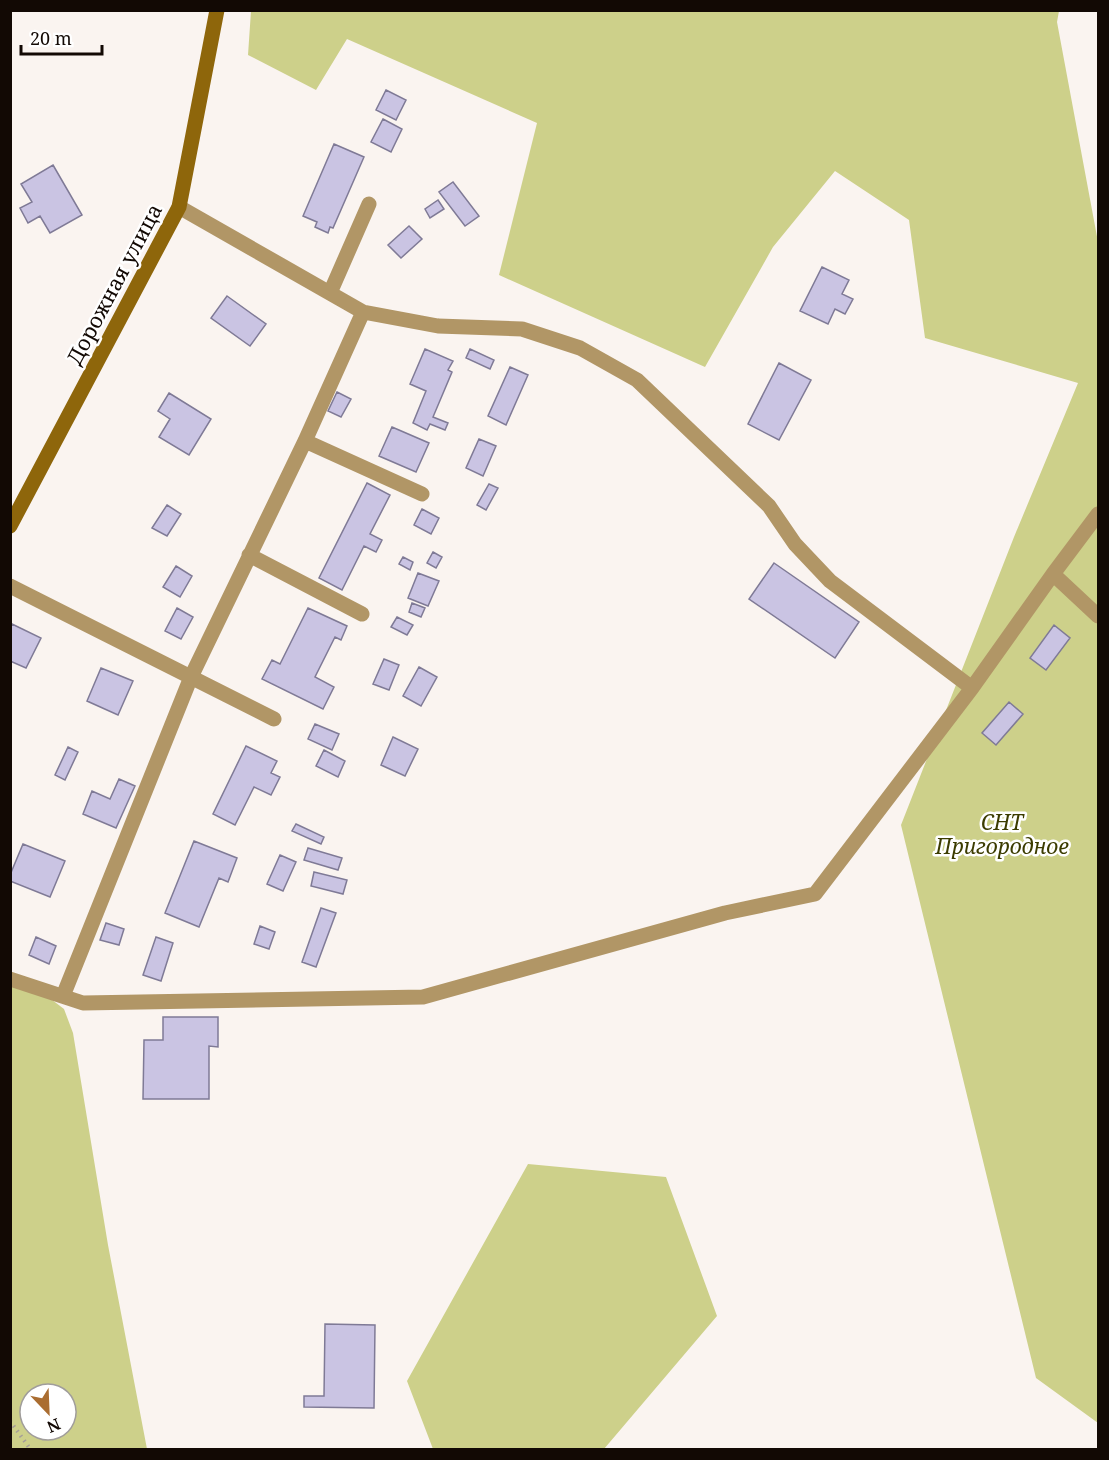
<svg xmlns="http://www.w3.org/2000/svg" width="1109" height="1460" viewBox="0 0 1109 1460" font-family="'Noto Serif',serif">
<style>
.green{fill:#cdd08a;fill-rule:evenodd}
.building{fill:#cac4e3;stroke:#7f7a96;stroke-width:1.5}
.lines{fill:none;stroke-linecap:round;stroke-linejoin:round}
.path{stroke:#a59e99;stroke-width:4;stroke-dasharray:1.5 4.5;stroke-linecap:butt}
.lane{stroke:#b19666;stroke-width:15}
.secondary{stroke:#8e660b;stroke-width:15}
.labels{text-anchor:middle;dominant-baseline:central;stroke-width:5;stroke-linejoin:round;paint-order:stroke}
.street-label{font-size:21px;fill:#120904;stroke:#fff}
.park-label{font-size:21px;font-style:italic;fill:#3c3c00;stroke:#fff}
</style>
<rect width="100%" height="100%" fill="#faf4f0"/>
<path class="green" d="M251 11H1059L1057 22 1098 242V1423L1036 1378 901 825 1014 537 1078 383 925 338 909 220 835 171 773 247 705 367 499 275 537 123 347 39 316 90 248 55Z
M10 985 43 993 64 1009 73 1033 108 1245 147 1449H11ZM30 1394H66V1430H30Z
M528 1164 666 1177 717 1316 604 1449H433L407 1381Z"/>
<path class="building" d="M386 90 406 100 396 120 376 110Z
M383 119 402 129 391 152 371 142Z
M334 144 364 157 333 228 330 227 328 233 315 227 317 222 303 216Z
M53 165 82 215 50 233 40 216 28 223 20 208 32 202 21 184Z
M453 182 479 216 465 226 439 192Z
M438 200 444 209 430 218 425 209Z
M409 226 422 239 401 258 388 245Z
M822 267 849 280 842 294 853 299 845 314 835 309 828 324 800 311Z
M227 296 266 324 250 346 211 318Z
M425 349 453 361 448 370 452 372 433 417 448 423 445 430 430 424 427 430 413 423 426 391 410 384Z
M470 349 494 360 490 369 466 358Z
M779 363 811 380 779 440 748 424Z
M510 367 528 375 506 425 488 416Z
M337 392 351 399 341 417 328 411Z
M169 393 211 419 189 455 159 437 170 419 158 411Z
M392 427 429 443 416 472 379 456Z
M479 439 496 446 483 476 466 468Z
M367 483 390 495 370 534 382 540 376 552 364 546 342 590 319 578Z
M489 484 498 488 486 510 477 505Z
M167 505 181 514 167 536 152 528Z
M422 509 439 518 431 534 414 525Z
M433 552 442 557 436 568 427 563Z
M403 557 413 562 410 570 399 564Z
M774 563 859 622 835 658 749 599Z
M176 566 192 576 180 597 163 587Z
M418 573 439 581 428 606 408 598Z
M412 603 425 608 421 617 409 612Z
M177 608 193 617 181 639 165 631Z
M308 608 347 626 341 640 335 637 315 677 334 687 323 709 262 679 272 660 280 664Z
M397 617 413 625 407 635 391 627Z
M12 624 41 638 26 668 10 661V628Z
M1054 625 1070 638 1046 670 1030 658Z
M384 659 399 665 389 690 373 684Z
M419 667 437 677 421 706 403 696Z
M101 668 133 681 118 715 87 701Z
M1009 702 1023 714 996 745 982 733Z
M315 724 339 734 332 750 308 739Z
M393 737 418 749 405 776 381 765Z
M246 746 277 761 271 773 280 777 271 795 254 787 235 825 213 814Z
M68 747 78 752 65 780 55 775Z
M324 750 345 761 338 777 316 766Z
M119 779 135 786 116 828 83 814 92 791 110 799Z
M296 824 324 837 321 844 292 831Z
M194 841 237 858 228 882 219 878 199 927 165 913Z
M23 844 65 861 50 897 10 881V875Z
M308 848 342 858 338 870 304 860Z
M280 855 296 862 283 891 267 884Z
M314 872 347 880 343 894 311 886Z
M321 908 336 913 316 967 302 962Z
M106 923 124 929 119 945 100 940Z
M260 926 275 932 269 949 254 944Z
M36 937 56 946 49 964 29 955Z
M156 937 173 943 161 981 143 975Z
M163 1017H218V1047L209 1046V1099H143L144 1040H163Z
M325 1324 375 1325 374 1408 304 1407V1396H324Z"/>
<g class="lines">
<path class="path" d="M10 1421 31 1450"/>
<path class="lane" d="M179 207 363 312 438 326 522 329 580 348 637 380 769 506 795 544 830 581 972 688
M330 293 369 204
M305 441 422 494
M249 555 362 614
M1053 574 1098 616
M10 586 274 719
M10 979 83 1003 423 997 725 913 815 894 972 688 1053 574 1098 514
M63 996 191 677 305 441 363 312"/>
<path class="secondary" d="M10 526 179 207 217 10"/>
</g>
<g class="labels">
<g class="street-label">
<text transform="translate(114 284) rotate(-62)">Дорожная улица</text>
</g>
<g class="park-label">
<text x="1002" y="822">СНТ<tspan x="1002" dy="24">Пригородное</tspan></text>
</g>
</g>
<rect width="1109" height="1460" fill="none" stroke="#120904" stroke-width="24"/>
<g transform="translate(48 1412) rotate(157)"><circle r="28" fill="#ffffff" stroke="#a09d9b" stroke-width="1.5"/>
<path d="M0-4.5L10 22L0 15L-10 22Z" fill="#aa6d31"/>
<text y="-9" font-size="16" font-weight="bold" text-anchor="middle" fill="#120904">N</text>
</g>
<path d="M21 45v9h81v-9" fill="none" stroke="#120904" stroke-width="3"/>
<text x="30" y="45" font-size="18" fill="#120904" stroke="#ffffff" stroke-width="4.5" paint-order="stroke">20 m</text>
</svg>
